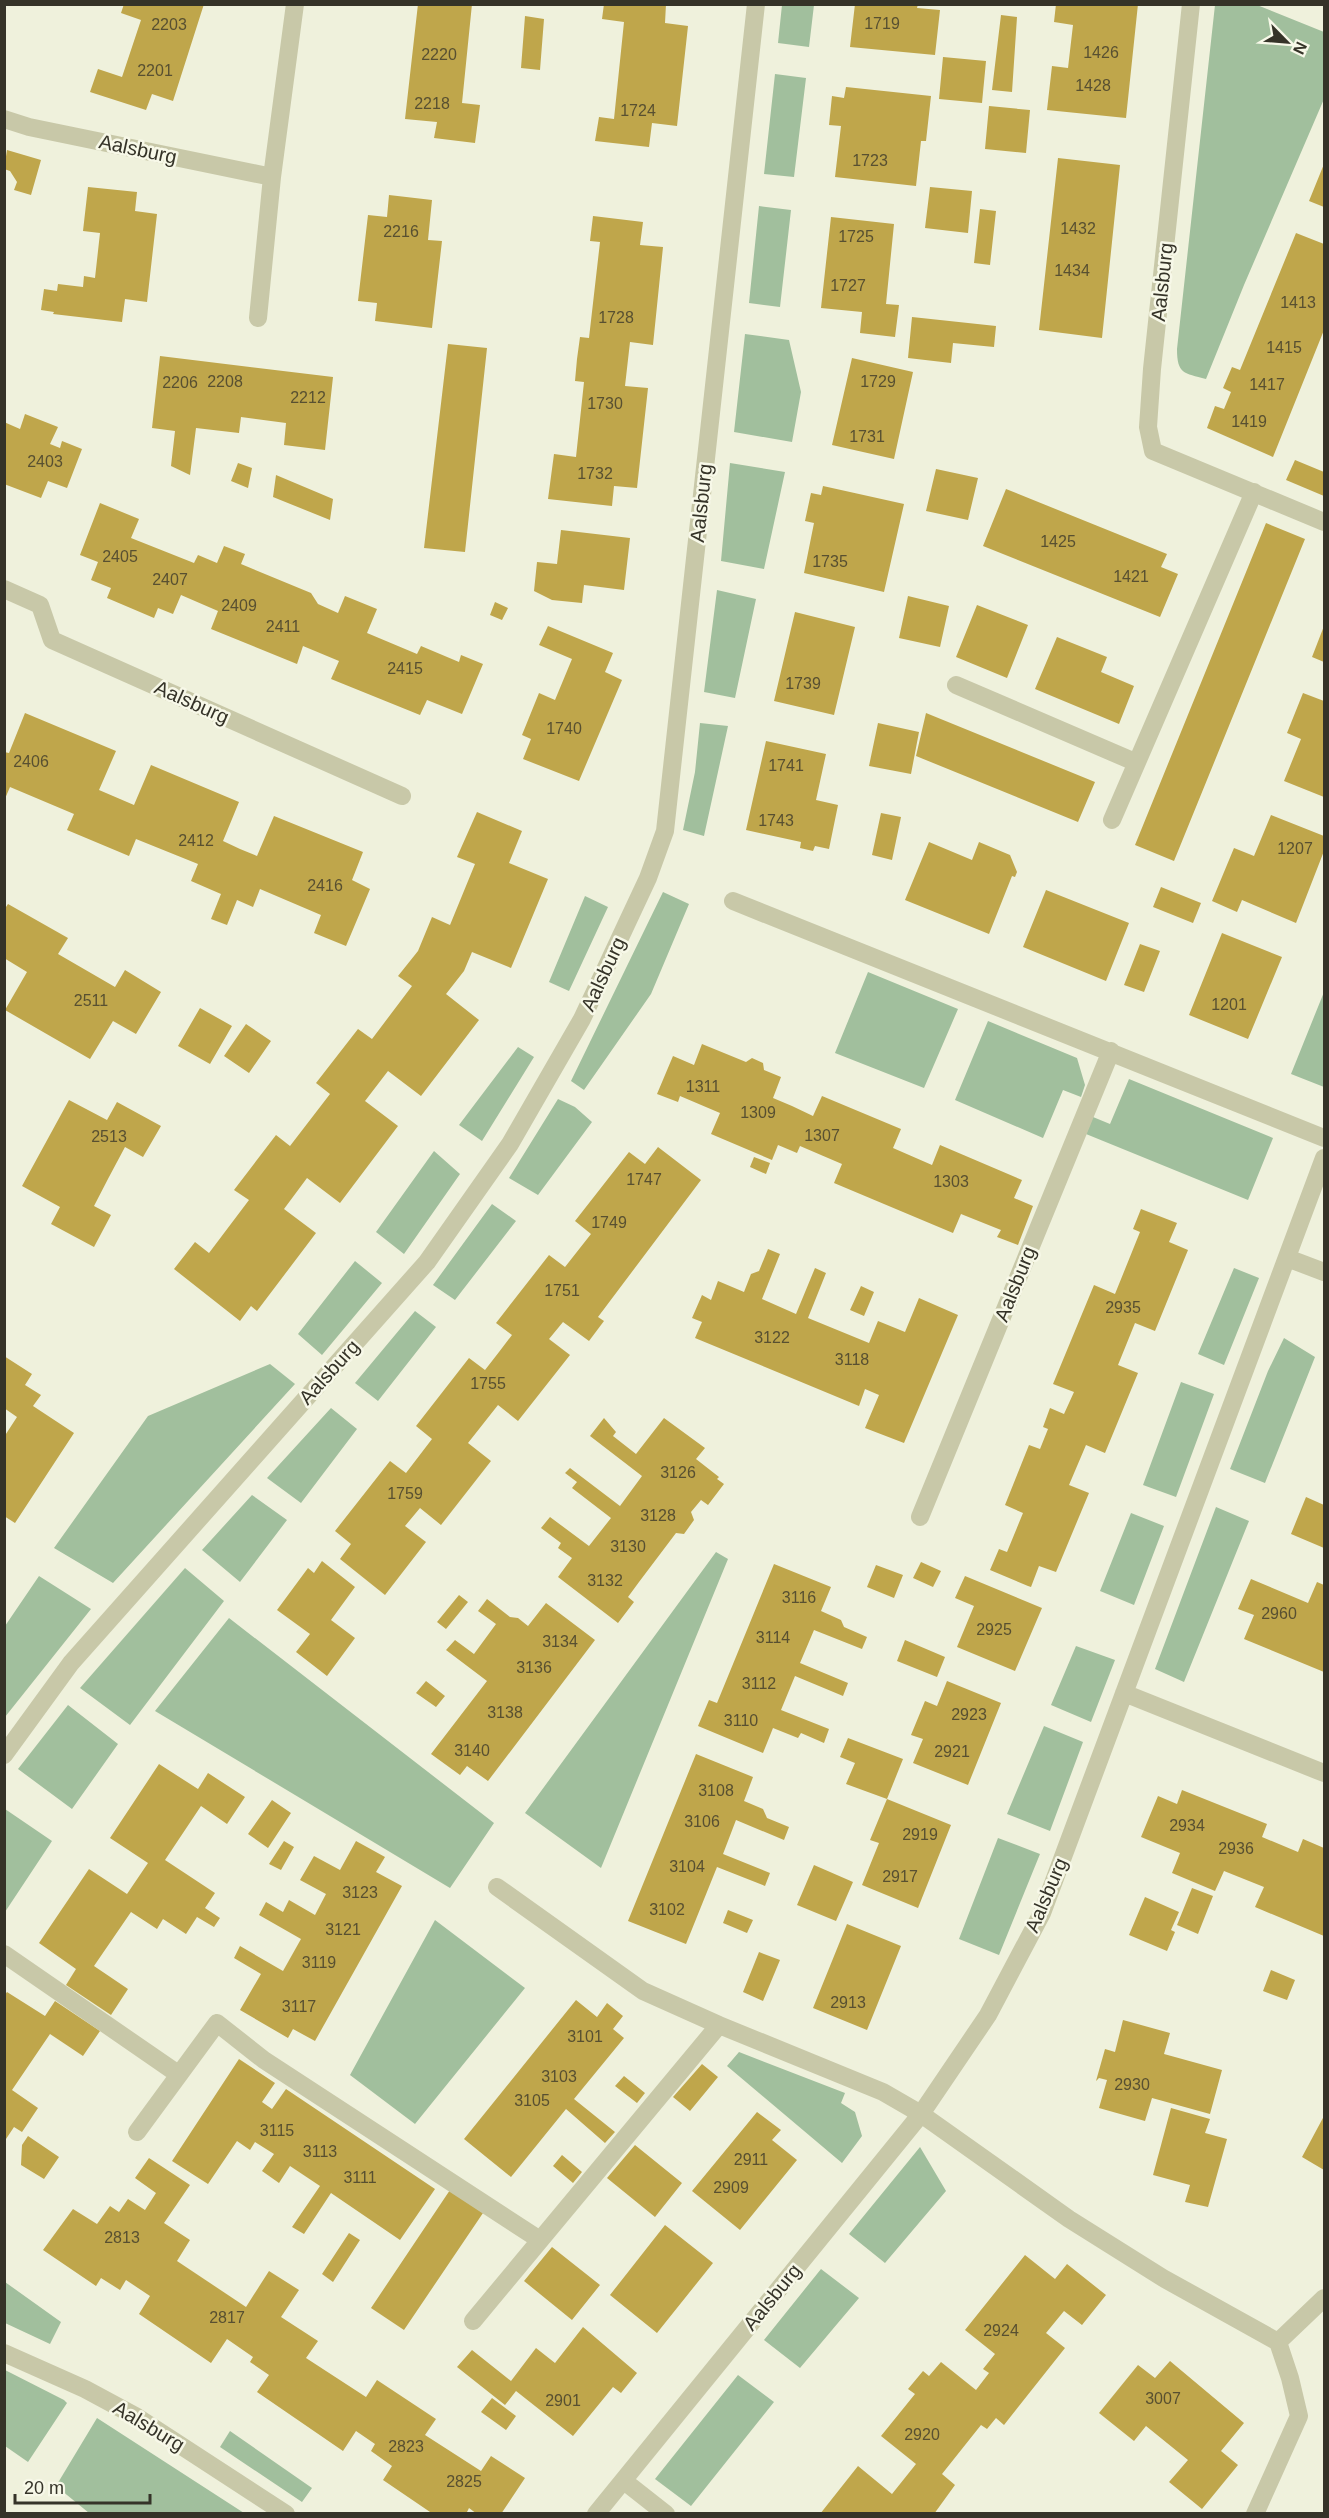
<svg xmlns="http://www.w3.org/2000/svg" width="1329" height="2518" viewBox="0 0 1329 2518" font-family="Helvetica,sans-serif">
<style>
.grass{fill:#a1bf9d}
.building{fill:#bfa64b}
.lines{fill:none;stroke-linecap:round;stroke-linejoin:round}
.minor{stroke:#c8c8a8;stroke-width:18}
.labels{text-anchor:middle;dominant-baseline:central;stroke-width:5;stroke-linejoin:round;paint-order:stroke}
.number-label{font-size:16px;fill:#585031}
.street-label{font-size:20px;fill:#353328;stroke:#f7f8e8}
</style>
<rect width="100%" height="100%" fill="#eff1dc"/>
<path class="grass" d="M782 5H814L809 47 778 43Z
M1215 5H1257L1324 32V99L1244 285 1206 379C1184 373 1177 374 1177 349Z
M775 74 806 78 794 177 764 174Z
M759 206 791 210 780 307 749 303Z
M745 334 789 340 801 392 792 442 734 432Z
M730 463 785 472 764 569 721 561Z
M717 590 756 599 735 698 704 692Z
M700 723 728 726 704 836 683 830 695 772Z
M663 892 689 904 651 994 584 1090 571 1081Z
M585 896 608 907 569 991 549 982Z
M868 972 958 1009 924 1088 835 1053Z
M1324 992V1087L1291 1074Z
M988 1021 1077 1058 1085 1085 1081 1097 1063 1090 1043 1138 955 1100Z
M518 1047 534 1057 482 1141 459 1125Z
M1129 1079 1273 1138 1248 1200 1086 1134 1093 1117 1110 1124Z
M558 1099 575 1107 592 1122 538 1195 509 1178Z
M434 1151 460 1174 404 1254 376 1232Z
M492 1204 516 1221 455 1300 433 1285Z
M355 1261 382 1283 322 1355 298 1334Z
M1234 1268 1259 1278 1224 1365 1198 1354Z
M415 1311 436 1327 378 1401 355 1383Z
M1284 1338 1315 1357 1265 1483 1230 1469 1268 1371Z
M270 1364 295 1384 113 1583 54 1548 148 1416Z
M1181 1382 1214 1394 1176 1497 1143 1485Z
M331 1408 357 1429 301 1503 267 1478Z
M252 1495 287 1520 240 1582 202 1550Z
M1216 1507 1249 1521 1184 1682 1155 1669Z
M1131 1513 1164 1526 1134 1605 1100 1591Z
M716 1552 728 1559 601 1868 525 1813Z
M185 1568 224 1601 130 1725 80 1688Z
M39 1576 91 1609 5 1717V1626Z
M229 1618 494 1823 450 1888 155 1711Z
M1076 1646 1115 1660 1091 1722 1051 1705Z
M68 1705 118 1744 72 1809 18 1769Z
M1044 1726 1083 1742 1050 1831 1007 1814Z
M5 1809 52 1841 5 1912Z
M998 1838 1040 1854 999 1955 959 1939Z
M435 1920 525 1988 415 2124 350 2075Z
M739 2052 845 2093 841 2103 855 2112 862 2136 842 2163 727 2066Z
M920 2147 946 2191 885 2263 849 2234Z
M821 2269 859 2298 800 2368 764 2340Z
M5 2282 61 2322 50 2344 5 2323Z
M5 2370 64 2400 67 2403 28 2462 5 2446Z
M738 2375 774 2402 691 2506 655 2479Z
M97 2418 244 2513H89L56 2486Z
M230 2431 312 2488 302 2502 220 2447Z"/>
<path class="building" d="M124 4H204L173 101 152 94 146 110 90 92 98 69 122 77 141 20 121 13Z
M418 4H472L462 103 480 105 475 143 434 138 437 122 405 119Z
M604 4H666L665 23 688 26 677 126 652 123 649 147 595 141 599 117 614 119 624 22 602 19Z
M855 4H918L917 8 940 10 935 55 850 47Z
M1056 4H1138L1126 118 1047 110 1052 66 1068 68 1073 25 1054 22Z
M1001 15 1017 17 1012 92 992 90Z
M525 16 544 19 540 70 521 68Z
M943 57 986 61 982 103 939 99Z
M846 87 931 96 926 141H921L916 186 835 177 841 126 829 125 832 96 844 98Z
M989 106 1030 110 1026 153 985 149Z
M7 150 41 160 31 195 14 190 17 182 10 171 4 169Z
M1058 158 1120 165 1102 338 1039 330Z
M1324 164V207L1309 201Z
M88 187 137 192 135 211 157 214 147 302 125 299 122 322 53 314 54 312 41 310 44 289 57 291 58 284 83 287 84 276 95 278 100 233 83 231Z
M930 187 972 191 968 233 925 228Z
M389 195 432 200 428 240 442 241 432 328 375 321 377 303 358 301 368 215 387 217Z
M980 209 996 211 990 265 974 263Z
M593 216 643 222 640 245 663 247 653 345 630 342 625 386 648 388 637 488 614 486 612 506 548 499 554 454 576 457 584 382 575 381 577 359 580 337 589 338 600 242 590 241Z
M831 217 894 224 886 304 899 305 895 337 860 333 862 312 821 308Z
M1296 233 1324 244V330L1273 457 1207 428 1215 406 1224 409 1231 392 1223 388 1232 367 1240 370Z
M912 317 996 326 994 347 953 343 951 363 908 358Z
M448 344 487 348 465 552 424 548Z
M160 356 333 377 325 450 284 445 286 423 241 417 239 433 196 428 190 475 171 466 175 431 152 428Z
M852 358 913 372 894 459 832 445Z
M25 414 58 427 50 444 60 448 62 441 82 449 67 488 48 481 41 498 4 484V422L20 429Z
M1295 460 1324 472V496L1286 480Z
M238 463 252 468 248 488 231 481Z
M936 469 978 478 968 520 926 511Z
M276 475 333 499 330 520 273 497Z
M823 486 904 504 884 592 804 573 814 523 805 521 811 493 821 495Z
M1006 489 1167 554 1161 567 1178 574 1160 617 983 546Z
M100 503 139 519 131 538 194 563 198 555 217 563 224 546 245 554 241 564 311 593 318 604 338 613 345 596 377 609 367 633 417 654 421 646 459 662 461 655 483 664 462 714 427 700 420 715 331 679 339 661 303 646 297 664 211 629 218 611 181 595 173 614 158 608 154 618 107 598 111 588 91 580 98 562 80 555Z
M1266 523 1305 539 1174 861 1135 845Z
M561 530 630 538 624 590 584 585 582 603 552 600 534 591 537 562 557 564Z
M908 596 949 606 940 647 899 638Z
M495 602 508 608 502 620 490 615Z
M977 605 1028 625 1007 678 956 657Z
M795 612 855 627 834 715 774 701Z
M548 626 613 653 605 672 622 680 579 781 523 759 531 739 522 735 539 693 555 700 572 659 539 645Z
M1324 626V662L1312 657Z
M1057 637 1107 657 1101 672 1134 686 1119 724 1035 689Z
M1303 693 1324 701V797L1284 781 1301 739 1287 733Z
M25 713 116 751 99 790 134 805 151 765 239 802 223 841 240 849 257 856 274 816 363 852 352 880 370 889 346 946 314 933 321 915 260 889 253 907 237 900 227 925 211 919 221 894 191 881 198 864 136 839 129 856 67 830 74 814 10 787 4 801V752L9 753Z
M926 713 1095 782 1078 822 916 756Z
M878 723 919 732 911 774 869 766Z
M766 741 826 754 816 800 838 805 829 849 815 846 813 851 800 848 801 842 746 830Z
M477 812 522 831 509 863 548 879 511 968 472 952 464 971 446 994 479 1020 421 1096 388 1071 365 1101 398 1126 340 1203 307 1178 284 1209 316 1233 257 1311 251 1306 240 1321 174 1269 195 1242 209 1253 249 1200 234 1190 276 1135 290 1146 330 1094 316 1083 358 1029 372 1039 412 986 398 976 418 951 432 917 450 925 475 864 457 857Z
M881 813 901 817 892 860 872 855Z
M1271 815 1324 836V851L1296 923 1242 900 1237 912 1212 901 1234 848 1254 856Z
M929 842 972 860 979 842 1010 855 1017 872 1015 877 1012 876 989 934 905 900Z
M1161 887 1201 903 1193 923 1153 907Z
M1046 890 1129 923 1106 981 1023 947Z
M8 904 68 938 58 954 115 987 125 970 161 992 136 1034 113 1021 90 1059 5 1010 27 972 4 958V910Z
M1222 933 1282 957 1248 1039 1189 1015Z
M1140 944 1160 951 1144 992 1124 985Z
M200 1008 232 1026 210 1064 178 1046Z
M246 1024 271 1041 249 1073 224 1056Z
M702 1044 746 1062 752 1058 763 1063 764 1070 781 1077 773 1098 792 1106 813 1116 822 1096 901 1129 893 1148 932 1165 940 1145 1022 1180 1014 1198 1033 1206 1018 1245 997 1237 1001 1230 961 1214 953 1233 834 1183 842 1164 800 1146 797 1153 778 1145 772 1160 711 1134 720 1113 680 1096 678 1102 657 1094 673 1056 694 1065Z
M69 1100 107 1120 117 1102 161 1126 143 1157 125 1147 109 1177 94 1206 111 1215 94 1247 51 1224 60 1207 22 1186Z
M658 1147 701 1180 598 1317 604 1321 589 1341 563 1322 549 1339 570 1355 518 1421 498 1405 468 1443 491 1461 441 1525 420 1508 405 1526 426 1542 385 1595 340 1559 351 1544 335 1531 390 1461 406 1473 432 1439 416 1426 469 1358 485 1370 499 1352 512 1335 496 1323 549 1255 565 1267 591 1234 575 1221 629 1152 645 1164Z
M754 1157 770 1163 766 1174 750 1167Z
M1141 1209 1177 1223 1169 1242 1188 1250 1155 1331 1135 1323 1118 1365 1138 1373 1105 1453 1086 1445 1069 1485 1089 1493 1056 1572 1039 1566 1031 1587 1028 1586 990 1570 999 1549 1007 1552 1023 1513 1005 1505 1029 1445 1040 1449 1048 1429 1043 1427 1050 1408 1064 1414 1074 1392 1053 1384 1094 1285 1115 1294 1140 1232 1133 1229Z
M768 1249 780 1254 762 1299 796 1314 815 1268 826 1273 808 1318 869 1343 878 1321 905 1332 919 1298 958 1315 904 1443 865 1428 879 1395 865 1389 859 1406 695 1338 702 1322 692 1318 702 1295 711 1300 718 1281 744 1292 751 1274 759 1271Z
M861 1286 874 1292 864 1316 850 1310Z
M4 1356 32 1374 25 1385 41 1395 33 1406 74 1433 15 1523 4 1516V1437L17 1417 4 1408Z
M604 1418 616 1432 613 1436 636 1454 664 1418 705 1448 696 1459 719 1477 717 1479 724 1484 708 1505 701 1500 691 1512 694 1520 684 1534 676 1533 639 1582 628 1597 634 1602 618 1623 558 1577 572 1558 558 1548 561 1543 541 1528 550 1517 589 1546 611 1518 572 1488 577 1482 565 1473 570 1468 620 1506 642 1476 590 1436Z
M1306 1497 1324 1505V1548L1291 1534Z
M322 1561 355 1587 331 1620 355 1638 327 1676 296 1652 310 1634 277 1610 308 1568 314 1573Z
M921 1562 941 1571 933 1587 913 1578Z
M774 1564 831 1587 821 1611 841 1620 844 1627 867 1637 862 1649 814 1630 800 1663 848 1683 843 1696 795 1676 781 1710 829 1729 824 1743 801 1733 798 1738 773 1728 763 1753 698 1726 709 1700 717 1703Z
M876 1565 903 1575 894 1598 867 1587Z
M965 1576 1042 1608 1015 1671 957 1647 974 1606 955 1598Z
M1251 1579 1308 1603 1317 1582 1324 1585V1672L1244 1639 1254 1615 1238 1609Z
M459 1595 468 1602 446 1629 437 1622Z
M487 1599 510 1617 518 1618 528 1626 546 1603 595 1640 488 1781 467 1766 460 1775 431 1754 487 1681 446 1650 455 1640 474 1654 496 1624 478 1611Z
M905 1640 945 1657 937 1677 897 1661Z
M426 1681 445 1696 436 1707 416 1693Z
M947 1681 1001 1703 968 1785 913 1763 923 1739 911 1735 925 1701 937 1706Z
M848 1738 903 1759 887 1799 951 1825 918 1908 862 1885 879 1843 870 1840 887 1799 846 1784 855 1763 840 1757Z
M696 1754 753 1777 744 1801 763 1809 767 1818 789 1827 784 1840 736 1820 723 1854 770 1873 765 1886 717 1867 686 1944 628 1921Z
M159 1764 198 1789 208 1773 245 1797 227 1824 201 1806 165 1860 215 1893 205 1908 220 1918 214 1927 197 1917 186 1934 163 1919 157 1929 131 1912 94 1966 128 1989 111 2015 66 1985 76 1969 39 1943 89 1869 127 1894 148 1863 110 1838Z
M1182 1790 1267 1824 1262 1837 1298 1852 1303 1839 1324 1848V1936L1255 1907 1264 1887 1224 1871 1215 1891 1172 1873 1180 1853 1141 1837 1158 1796 1177 1804Z
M272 1800 291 1813 268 1848 248 1834Z
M284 1841 294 1847 281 1870 269 1864Z
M356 1841 385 1857 376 1872 402 1886 315 2041 293 2029 288 2038 240 2010 261 1974 234 1958 240 1946 283 1971 301 1939 259 1915 266 1902 283 1912 289 1900 315 1915 326 1894 300 1880 314 1856 340 1870Z
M814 1865 853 1882 836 1921 797 1905Z
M1192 1888 1213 1896 1198 1934 1177 1925Z
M1145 1897 1179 1912 1171 1930 1175 1932 1167 1951 1129 1935Z
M728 1910 753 1920 747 1933 723 1923Z
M847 1924 901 1946 867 2030 813 2008Z
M759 1952 780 1960 763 2001 743 1992Z
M1271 1970 1295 1980 1287 2000 1263 1991Z
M7 1992 45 2016 55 2001 100 2031 83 2056 50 2034 12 2090 38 2108 22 2132 14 2127 4 2142V1996Z
M576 2000 597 2017 607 2003 623 2016 613 2029 624 2038 574 2099 615 2132 605 2143 566 2109 511 2177 464 2139Z
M1123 2020 1170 2033 1164 2054 1222 2070 1210 2114 1152 2098 1145 2121 1099 2108 1107 2080 1099 2078 1096 2081 1105 2049 1115 2052Z
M239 2059 275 2083 262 2102 272 2109 286 2089 435 2189 400 2240 331 2193 304 2234 292 2227 320 2186 290 2166 279 2183 262 2171 274 2154 255 2142 250 2150 237 2141 208 2184 172 2161Z
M702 2064 718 2077 690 2111 673 2097Z
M624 2076 645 2093 637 2103 615 2086Z
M1171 2108 1210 2119 1205 2133 1227 2139 1208 2207 1185 2202 1190 2185 1153 2175Z
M757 2112 781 2130 772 2140 797 2160 740 2230 692 2191Z
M1324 2116V2170L1302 2157Z
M28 2136 59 2157 44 2179 21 2165 22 2145Z
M635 2145 682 2183 655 2217 607 2178Z
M562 2155 582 2172 573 2183 553 2166Z
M149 2158 190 2185 164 2223 190 2240 177 2261 246 2307 269 2271 299 2290 281 2317 318 2341 306 2358 366 2397 377 2380 436 2419 425 2435 481 2471 491 2456 525 2478 501 2514H477L469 2508 466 2514H433L383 2480 392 2466 371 2451 375 2444 356 2431 343 2451 257 2392 269 2375 250 2362 253 2357 227 2339 211 2363 139 2314 150 2296 126 2280 120 2290 101 2278 96 2286 43 2250 73 2209 97 2224 110 2206 119 2212 128 2199 145 2210 156 2193 135 2178Z
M450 2190 483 2213 404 2330 371 2308Z
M665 2225 713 2263 657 2333 610 2295Z
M349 2233 360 2240 333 2282 322 2274Z
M552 2247 600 2285 572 2320 524 2281Z
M1025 2255 1055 2279 1067 2264 1106 2295 1082 2325 1064 2311 1046 2333 1065 2348 1004 2425 996 2418 987 2429 981 2425 942 2474 955 2485 934 2514H820L858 2466 892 2494 916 2464 881 2436 915 2394 908 2389 923 2371 929 2376 941 2362 976 2390 989 2373 983 2369 995 2354 965 2330Z
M583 2327 637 2373 621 2393 613 2387 573 2436 516 2391 505 2405 457 2367 472 2350 511 2381 536 2348 555 2363Z
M1170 2361 1244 2423 1221 2451 1238 2465 1202 2509 1169 2482 1188 2460 1146 2426 1134 2441 1099 2413 1138 2365 1155 2378Z
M492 2398 516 2416 506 2430 481 2412Z"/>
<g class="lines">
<path class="minor" d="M1191 4 1152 369 1148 427 1153 451 1324 522
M4 119 29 127 272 177
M258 318 272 177 295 4
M4 589 40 605 52 640 402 796
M956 685 1135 762
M1112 820 1254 492
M733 901 1324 1138
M1287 1258 1324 1272
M920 1517 1111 1051
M1124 1693 1324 1773
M4 1755 71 1663 427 1262 510 1144 582 1019 648 878 665 831 756 4
M497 1887 643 1991 719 2025 883 2092 921 2114 1069 2219 1163 2278 1278 2342 1290 2378 1299 2416 1255 2514
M4 1954 178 2074
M137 2132 217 2023 264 2060 540 2240
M473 2321 719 2025
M1278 2342 1324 2298
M4 2353 85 2389 137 2417 286 2514
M624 2481 666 2514
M596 2514 921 2114 988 2015 1042 1913 1324 1158"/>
</g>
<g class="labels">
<g class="number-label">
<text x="882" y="23">1719</text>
<text x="169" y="24">2203</text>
<text x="1101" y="52">1426</text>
<text x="439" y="54">2220</text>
<text x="155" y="70">2201</text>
<text x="1093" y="85">1428</text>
<text x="432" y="103">2218</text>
<text x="638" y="110">1724</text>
<text x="870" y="160">1723</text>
<text x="1078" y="228">1432</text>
<text x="401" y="231">2216</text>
<text x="856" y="236">1725</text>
<text x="1072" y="270">1434</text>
<text x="848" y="285">1727</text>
<text x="1298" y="302">1413</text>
<text x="616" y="317">1728</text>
<text x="1284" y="347">1415</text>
<text x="225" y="381">2208</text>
<text x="878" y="381">1729</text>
<text x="180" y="382">2206</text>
<text x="1267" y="384">1417</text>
<text x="308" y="397">2212</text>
<text x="605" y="403">1730</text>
<text x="1249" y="421">1419</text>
<text x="867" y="436">1731</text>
<text x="45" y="461">2403</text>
<text x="595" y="473">1732</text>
<text x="1058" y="541">1425</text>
<text x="120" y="556">2405</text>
<text x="830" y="561">1735</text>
<text x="1131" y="576">1421</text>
<text x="170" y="579">2407</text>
<text x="239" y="605">2409</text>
<text x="283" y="626">2411</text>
<text x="405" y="668">2415</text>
<text x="803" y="683">1739</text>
<text x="564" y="728">1740</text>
<text x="31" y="761">2406</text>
<text x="786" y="765">1741</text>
<text x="776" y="820">1743</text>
<text x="196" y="840">2412</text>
<text x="1295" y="848">1207</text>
<text x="325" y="885">2416</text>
<text x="91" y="1000">2511</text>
<text x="1229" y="1004">1201</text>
<text x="703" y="1086">1311</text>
<text x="758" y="1112">1309</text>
<text x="822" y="1135">1307</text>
<text x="109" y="1136">2513</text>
<text x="644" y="1179">1747</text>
<text x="951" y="1181">1303</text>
<text x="609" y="1222">1749</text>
<text x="562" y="1290">1751</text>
<text x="1123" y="1307">2935</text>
<text x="772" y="1337">3122</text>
<text x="852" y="1359">3118</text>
<text x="488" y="1383">1755</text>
<text x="678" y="1472">3126</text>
<text x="405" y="1493">1759</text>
<text x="658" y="1515">3128</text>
<text x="628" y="1546">3130</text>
<text x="605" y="1580">3132</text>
<text x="799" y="1597">3116</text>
<text x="1279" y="1613">2960</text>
<text x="994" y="1629">2925</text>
<text x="773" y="1637">3114</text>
<text x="560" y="1641">3134</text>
<text x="534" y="1667">3136</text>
<text x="759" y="1683">3112</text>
<text x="505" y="1712">3138</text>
<text x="969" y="1714">2923</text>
<text x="741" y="1720">3110</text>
<text x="472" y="1750">3140</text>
<text x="952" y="1751">2921</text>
<text x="716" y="1790">3108</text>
<text x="702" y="1821">3106</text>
<text x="1187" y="1825">2934</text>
<text x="920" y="1834">2919</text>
<text x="1236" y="1848">2936</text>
<text x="687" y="1866">3104</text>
<text x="900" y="1876">2917</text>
<text x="360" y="1892">3123</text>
<text x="667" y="1909">3102</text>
<text x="343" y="1929">3121</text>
<text x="319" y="1962">3119</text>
<text x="848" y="2002">2913</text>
<text x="299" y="2006">3117</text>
<text x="585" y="2036">3101</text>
<text x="559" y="2076">3103</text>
<text x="1132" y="2084">2930</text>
<text x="532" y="2100">3105</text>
<text x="277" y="2130">3115</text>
<text x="320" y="2151">3113</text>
<text x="751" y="2159">2911</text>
<text x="360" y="2177">3111</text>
<text x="731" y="2187">2909</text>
<text x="122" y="2237">2813</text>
<text x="227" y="2317">2817</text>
<text x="1001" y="2330">2924</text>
<text x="1163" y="2398">3007</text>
<text x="563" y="2400">2901</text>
<text x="922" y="2434">2920</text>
<text x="406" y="2446">2823</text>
<text x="464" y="2481">2825</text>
</g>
<g class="street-label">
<text transform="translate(138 149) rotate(12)">Aalsburg</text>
<text transform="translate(1162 282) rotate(-84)">Aalsburg</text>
<text transform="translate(701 503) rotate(-84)">Aalsburg</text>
<text transform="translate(192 702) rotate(24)">Aalsburg</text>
<text transform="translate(603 974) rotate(-65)">Aalsburg</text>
<text transform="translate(1015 1284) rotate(-68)">Aalsburg</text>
<text transform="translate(329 1372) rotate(-48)">Aalsburg</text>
<text transform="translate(1046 1895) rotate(-67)">Aalsburg</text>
<text transform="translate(772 2297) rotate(-51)">Aalsburg</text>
<text transform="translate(149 2426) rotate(31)">Aalsburg</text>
</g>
</g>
<rect width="1329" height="2518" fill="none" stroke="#353328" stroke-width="12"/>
<g transform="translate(1287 42) rotate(115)" stroke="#f7f8e8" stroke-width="4.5" paint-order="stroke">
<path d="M0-4.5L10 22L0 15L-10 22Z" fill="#353328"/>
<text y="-9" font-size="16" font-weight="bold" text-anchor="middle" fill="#353328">N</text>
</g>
<path d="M15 2494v9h135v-9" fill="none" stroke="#353328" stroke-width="3"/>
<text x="24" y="2494" font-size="18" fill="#353328" stroke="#f7f8e8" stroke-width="4.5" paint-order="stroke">20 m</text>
</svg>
